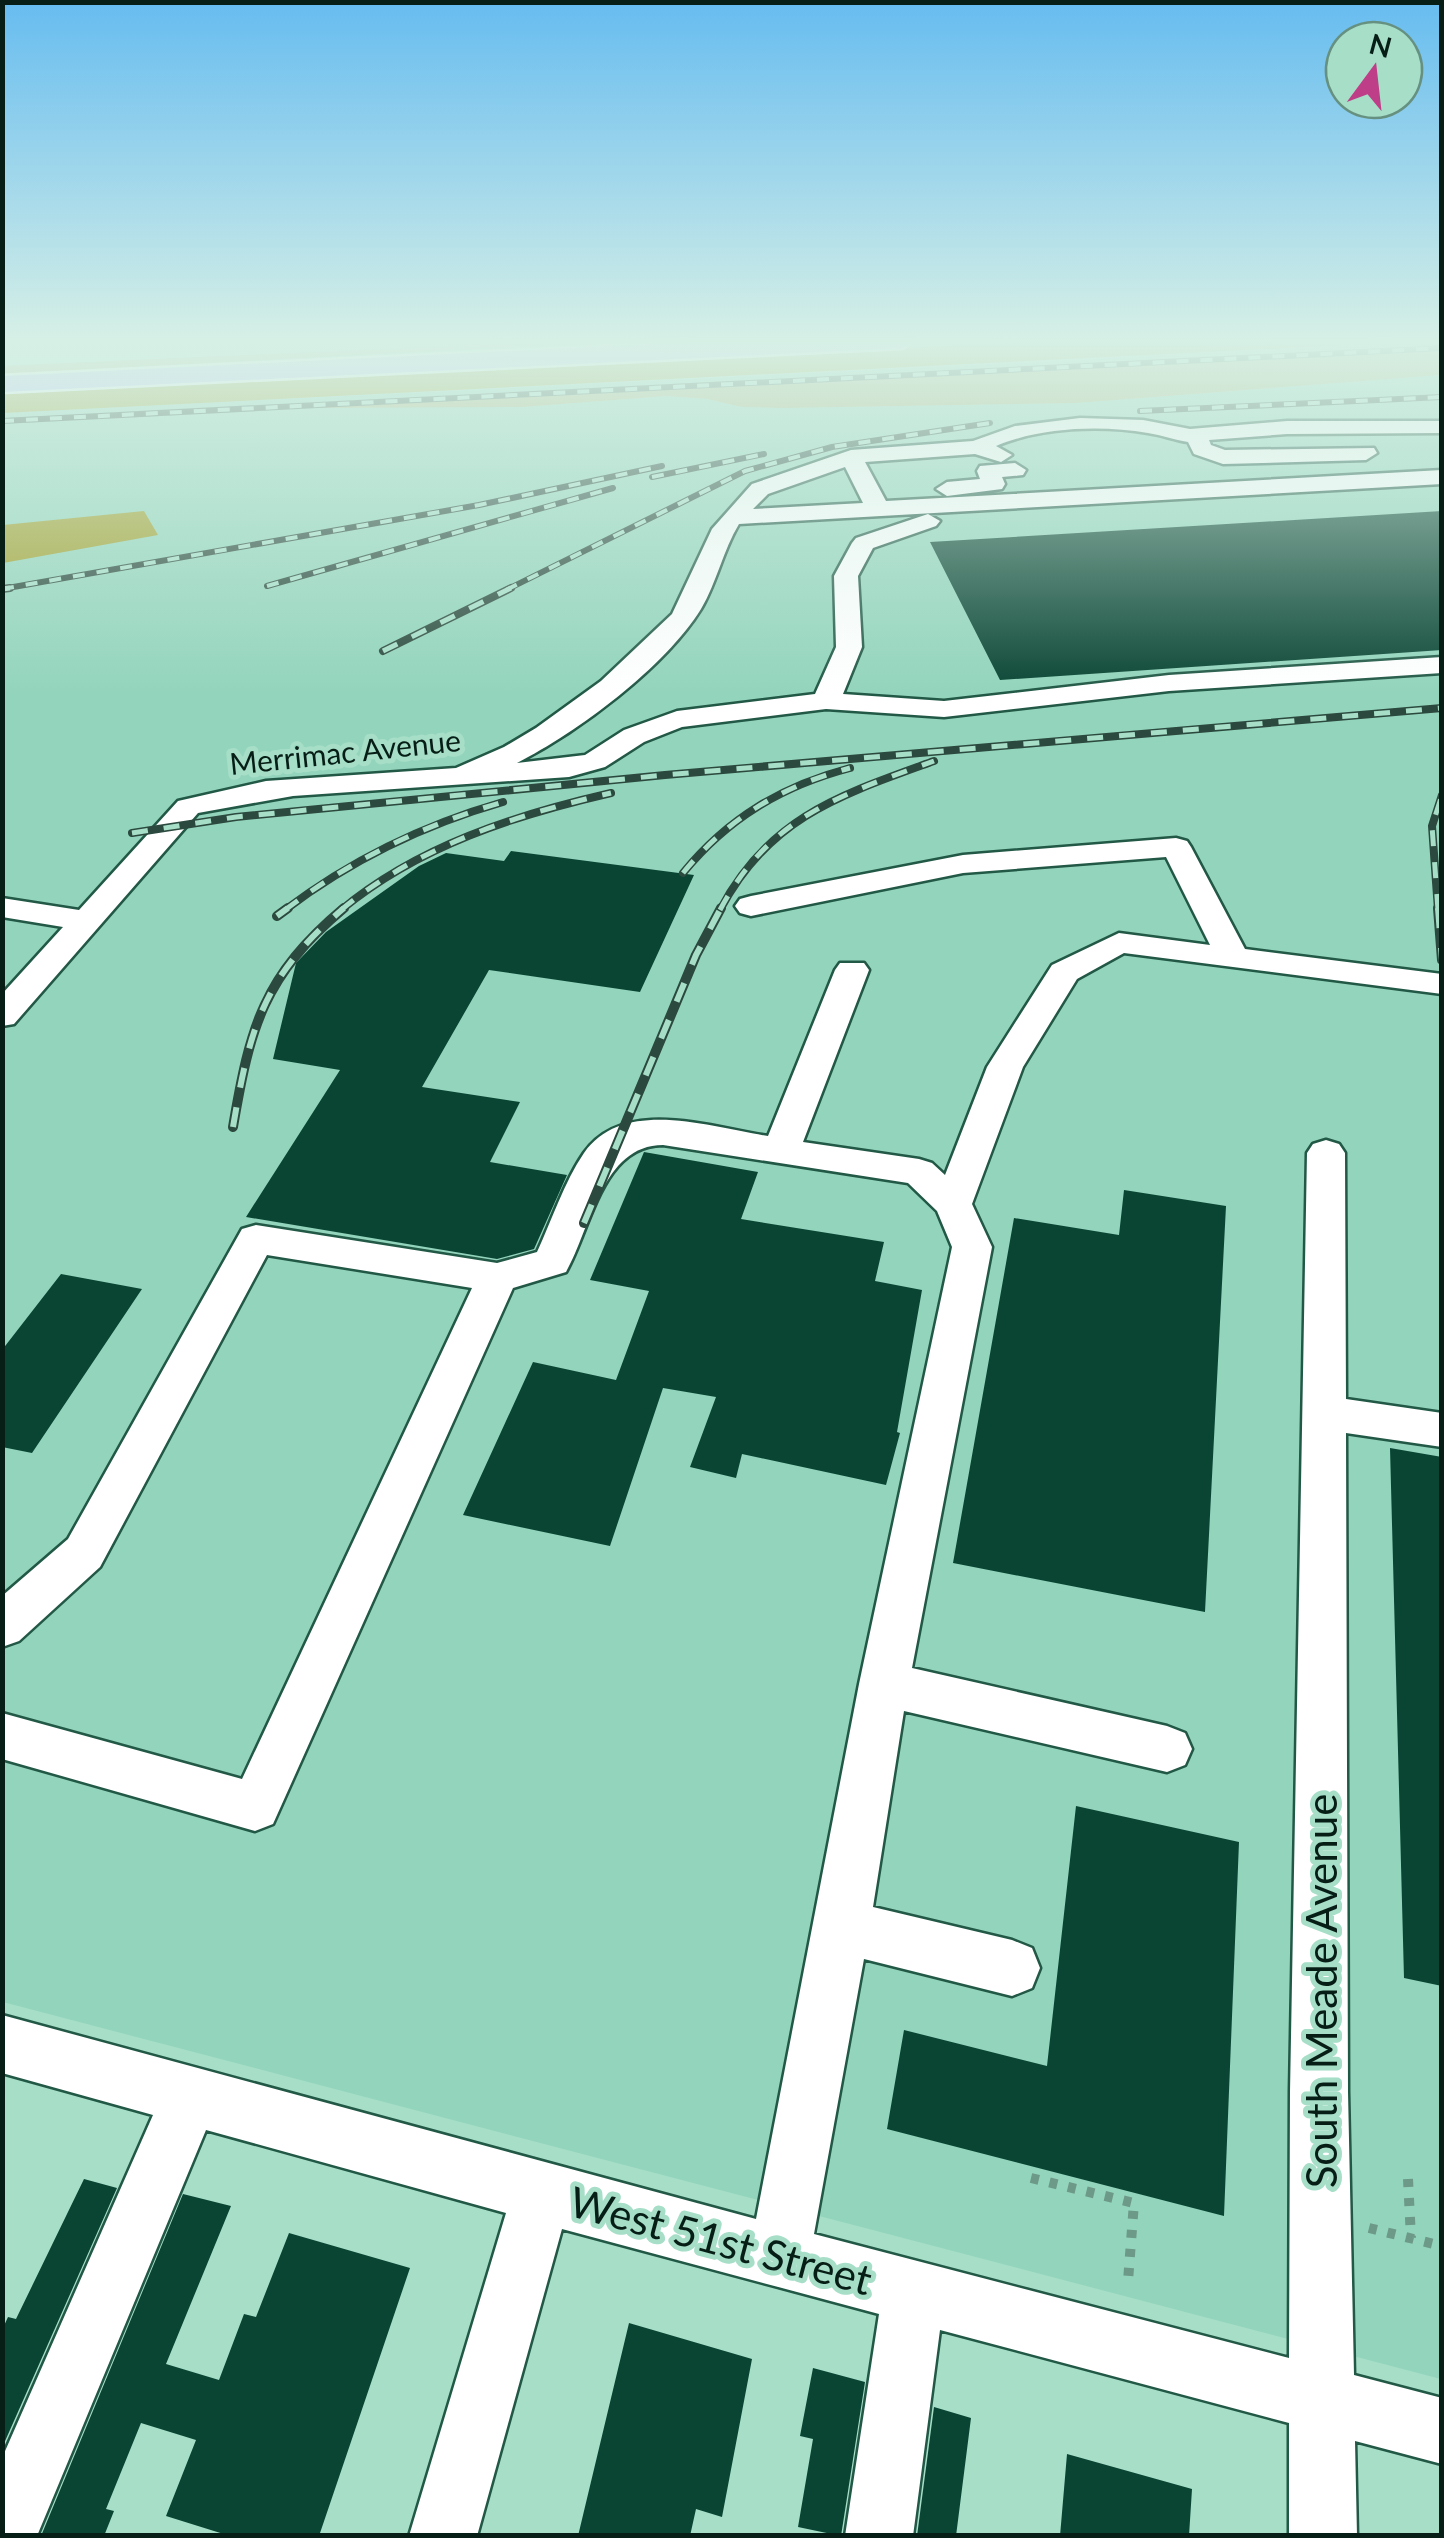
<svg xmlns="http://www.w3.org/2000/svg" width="1444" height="2538" viewBox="0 0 1444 2538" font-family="Lato,sans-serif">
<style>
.built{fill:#93d4bc}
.green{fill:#b0b071}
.forest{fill:#a19f2b}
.building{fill:#0a4534}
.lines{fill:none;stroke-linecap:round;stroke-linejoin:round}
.minor-casing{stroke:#225846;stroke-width:5}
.highway-casing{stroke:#fff;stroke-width:5}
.path{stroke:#6d9988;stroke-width:10;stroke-dasharray:8 11;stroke-linecap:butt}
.minor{fill:#fff;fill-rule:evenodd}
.highway{fill:#c3bdff;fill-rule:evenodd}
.rail-far2-casing{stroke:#2b493e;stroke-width:6}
.rail-far1-casing{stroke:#2b493e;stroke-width:8}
.rail-casing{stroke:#2b493e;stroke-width:10}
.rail-far2{stroke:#a6dec8;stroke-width:4;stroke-dasharray:12;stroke-linecap:butt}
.rail-far1{stroke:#a6dec8;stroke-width:5;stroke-dasharray:16;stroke-linecap:butt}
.rail{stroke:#a6dec8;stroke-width:6;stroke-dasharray:20;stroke-linecap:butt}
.labels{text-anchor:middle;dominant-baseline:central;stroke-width:10;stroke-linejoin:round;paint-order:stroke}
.far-street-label{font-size:30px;fill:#071e16;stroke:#a6dec8}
.near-street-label{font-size:42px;fill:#071e16;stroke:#a6dec8}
</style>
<rect width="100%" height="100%" fill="#a6dec8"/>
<path class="built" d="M1441 342V351L331 406 522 407 667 396 707 399 742 407 782 408 1076 403 1441 375V2379L3 2002 2 413Z"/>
<path class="green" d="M556 341 565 344 3 374V366Z
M1441 351V375L1076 403 782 408 742 407 707 399 667 396 522 407 307 408Z"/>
<path class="forest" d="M1071 340H1441L3 413V392Z
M144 511 158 535 3 563V525Z"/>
<path class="building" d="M1442 511V650L1000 680 930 542Z
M511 851 694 875 640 992 489 970 422 1087 520 1102 490 1162 567 1175 534 1249 497 1259 246 1217 340 1070 273 1059 296 963 326 932 419 866 446 853 504 861Z
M644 1152 758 1172 741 1219 884 1242 875 1281 922 1290 897 1432 900 1433 886 1485 742 1454 736 1478 690 1467 716 1397 663 1388 610 1546 463 1515 533 1362 616 1380 649 1291 590 1280Z
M1124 1190 1226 1206 1205 1612 953 1563 1014 1218 1119 1235Z
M61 1274 142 1289 32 1453 2 1447V1350Z
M1390 1448 1442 1457V1986L1404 1978Z
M1076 1806 1239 1842 1224 2216 887 2129 904 2030 1047 2066Z
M84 2179 117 2188 2 2448V2330L8 2317 16 2319Z
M183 2194 231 2206 166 2364 219 2380 244 2314 256 2317 289 2233 410 2268 319 2536H230L166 2516 196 2440 141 2423 106 2509 114 2511 104 2536H41Z
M629 2323 752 2359 722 2517 696 2509 690 2536H578Z
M813 2368 865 2382 841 2536 798 2527 813 2439 800 2436Z
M934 2407 971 2418 956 2536H917Z
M1067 2454 1192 2489 1189 2536H1060Z"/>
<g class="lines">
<defs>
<path id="minor" d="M1080 418 1143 420 1190 429 1287 421H1442V433L1287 434 1209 440 1211 445 1225 450 1374 448 1377 453 1366 460 1223 464 1194 454 1188 442C1174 440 1162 435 1148 433 1101 425 1041 427 996 446L1012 455 1001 462 975 454 865 462 886 501 1442 470V484L739 524C723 550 717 582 701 609 665 667 578 732 517 763L585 755 624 730 677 711 815 694 836 647 834 576 852 543 856 538 928 514 940 521 936 526 873 548 858 576 862 647 843 694 944 701 1169 675 1442 657V673L1169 691 944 717 826 709 682 727 644 742 605 767 569 777 293 796 198 813 14 1024 2 1026V994L63 927 2 917V898L79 910 178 801 266 781 456 768 504 747 536 728 601 681 672 614 712 529 752 484 851 450 973 441 1015 426ZM845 467 863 503 753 509 768 494Z
M1015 463 1026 470 1023 475 1002 477 1005 484 1002 489 947 496 936 489 947 482 980 479 977 471 980 466Z
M1176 838 1187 841 1191 847 1245 949 1442 974V994L1124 953 1077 979 1023 1067 972 1204 992 1247 912 1668 1167 1726 1185 1733 1192 1749 1185 1765 1167 1772 904 1711 873 1907 1012 1940 1032 1948 1040 1968 1032 1988 1012 1996 864 1959 814 2234 1289 2358 1290 2092 1307 1153 1313 1144 1326 1140 1339 1144 1345 1153 1346 1399 1442 1413V1447L1346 1433 1348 2092 1354 2375 1442 2398V2464L1355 2441 1357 2536H1289V2423L940 2330 913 2536H845L879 2314 562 2229 477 2536H409L506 2213 206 2130 37 2536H2V2458L153 2115 2 2073V2015L756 2219 859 1684 952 1247 937 1211 908 1183 663 1145C602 1145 591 1228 566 1272L513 1288 273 1824 255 1831 2 1759V1713L242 1779 472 1288 267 1255 100 1567 19 1641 2 1647V1596L68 1539 242 1229 256 1225 497 1263 537 1252C552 1220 564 1182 584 1153 624 1096 712 1128 768 1136L835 970 840 963H864L869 970 803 1142 919 1159 932 1163 945 1175 987 1067 1052 965 1119 933 1210 945 1166 857 963 873 751 916 740 913 735 906 740 899 751 896 963 855Z"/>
<path id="highway" d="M736 340H915L902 348 2 392V376Z"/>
</defs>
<use href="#minor" class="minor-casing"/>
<use href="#highway" class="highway-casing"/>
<path class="path" d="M1031 2178 1134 2203 1128 2281
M1408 2179 1411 2238
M1369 2228 1442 2246"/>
<use href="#minor" class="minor"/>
<use href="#highway" class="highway"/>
<defs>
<path id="rail-far2" d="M1140 411 1442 397
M2 421 1442 348
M652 477 764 454
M267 586 613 488
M2 589 479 505 662 466
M506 590 745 471 832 447 990 423"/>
<path id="rail-far1" d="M2 589 10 588
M383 651 511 588
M132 833 236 817 665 775 1442 708
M683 873C728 818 782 786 850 768
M285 910C351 860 423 825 503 802
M341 910C418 846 515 815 611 793
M720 910C769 817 840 795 934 761
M1438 910 1432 826 1442 795"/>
<path id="rail" d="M1438 908 1442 960
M277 916 288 908
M233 1127C250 1027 263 976 344 908
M584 1223 696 955 721 908"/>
</defs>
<use href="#rail-far2" class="rail-far2-casing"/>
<use href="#rail-far1" class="rail-far1-casing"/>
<use href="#rail" class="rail-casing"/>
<use href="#rail-far2" class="rail-far2"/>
<use href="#rail-far1" class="rail-far1"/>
<use href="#rail" class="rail"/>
</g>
<linearGradient id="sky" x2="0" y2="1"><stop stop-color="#66bcf0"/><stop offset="0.49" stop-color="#d7f0e6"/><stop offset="1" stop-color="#d7f0e6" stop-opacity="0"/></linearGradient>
<rect width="1444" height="695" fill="url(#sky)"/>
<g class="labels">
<g class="far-street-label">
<text transform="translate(345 751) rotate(-6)">Merrimac Avenue</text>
</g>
<g class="near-street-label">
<text transform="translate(1321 1991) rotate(-90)">South Meade Avenue</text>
<text transform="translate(721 2240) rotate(15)">West 51st Street</text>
</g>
</g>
<rect width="1444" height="2538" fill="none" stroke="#071e16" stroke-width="10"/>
<g transform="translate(1374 70) rotate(15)"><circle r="48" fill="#a6dec8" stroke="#669181" stroke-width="2.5"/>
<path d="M0-8L18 38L0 25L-18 38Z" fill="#be3e88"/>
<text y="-15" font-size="28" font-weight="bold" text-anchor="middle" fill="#071e16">N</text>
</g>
</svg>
